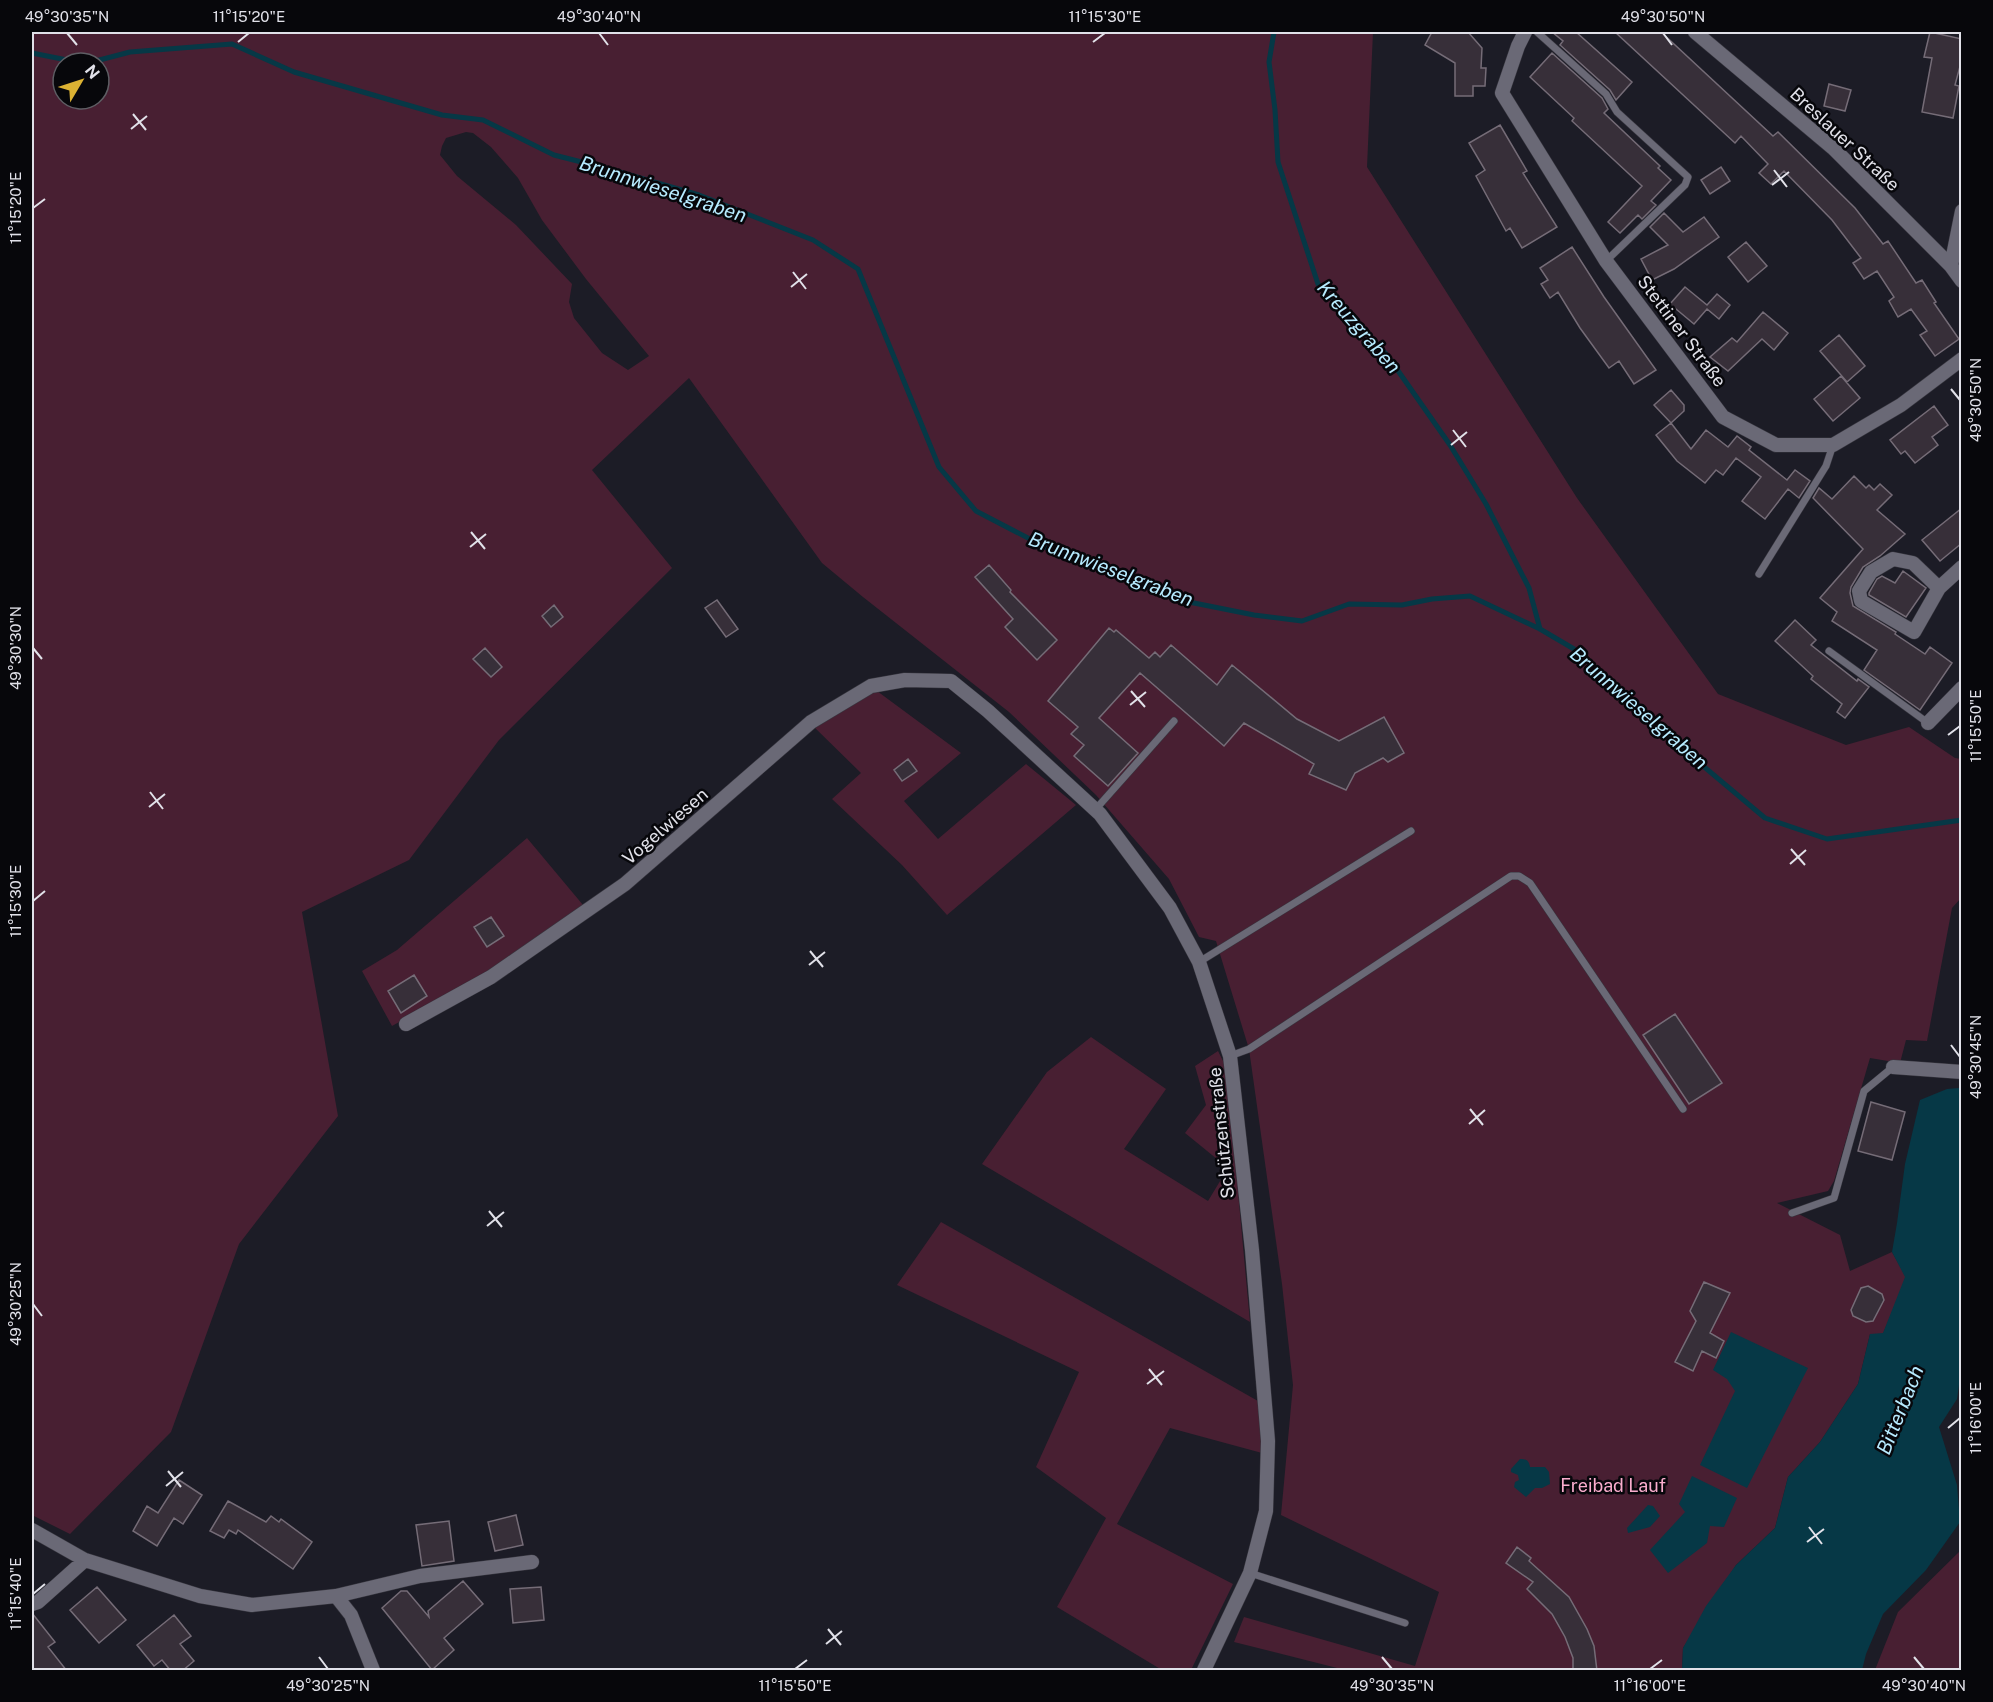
<svg xmlns="http://www.w3.org/2000/svg" width="1993" height="1702" viewBox="0 0 1993 1702" font-family="'Public Sans',sans-serif">
<style>
.green{fill:#481f32;fill-rule:evenodd}
.water{fill:#063846}
.lines{fill:none;stroke-linecap:round;stroke-linejoin:round}
.stream{stroke:#063846;stroke-width:5}
.building{fill:#372f39;stroke:#756c77;stroke-width:1.5}
.lane-casing{stroke:#37363f;stroke-width:8}
.street-casing{stroke:#37363f;stroke-width:15}
.lane{stroke:#6a6976;stroke-width:7}
.street{stroke:#6a6976;stroke-width:14}
.ticks{fill:none;stroke:#e1e1e9;stroke-width:2}
.labels{text-anchor:middle;dominant-baseline:central;stroke-width:5;stroke-linejoin:round;paint-order:stroke}
.street-label{font-size:18px;fill:#e1e1e9;stroke:#07070b}
.park-label{font-size:18px;fill:#f9accd;stroke:#07070b}
.water-label{font-size:20px;font-style:italic;fill:#b7ebff;stroke:#07070b}
.neatline{fill:none;stroke:#e1e1e9;stroke-width:2}
.ticks-label{font-size:15px;text-anchor:middle;fill:#e1e1e9}
</style>
<rect width="100%" height="100%" fill="#1c1c26"/>
<path class="green" d="M32 32H1373L1367 167 1577 498 1718 694 1846 745 1909 727 1955 758 1961 759V898L1952 908 1927 1041 1906 1040 1900 1063 1870 1058 1834 1181 1828 1191 1777 1203 1840 1235 1850 1271 1892 1252 1906 1277 1883 1334H1870L1858 1384 1820 1442 1788 1477 1775 1528 1736 1565 1683 1648 1682 1670H1345L1234 1642 1244 1617 1415 1666 1439 1592 1281 1515 1293 1385 1282 1284 1249 1049 1216 941 1199 937 1169 879 1096 795 1009 712 863 597 822 563 689 378 592 470 672 568 499 740 409 860 302 912 338 1116 239 1244 171 1432 70 1534 32 1515ZM63 63H99V99H63ZM466 132 473 133 491 147 518 178 542 220 586 279 649 356 628 370 602 353 574 318 569 302 572 284 516 225 457 176 440 155 442 146 446 138Z
M877 691 961 753 904 801 938 839 1026 764 1076 805 947 915 902 865 832 799 861 773 813 726 865 695Z
M527 838 583 905 489 972 392 1026 362 971 397 950Z
M1091 1037 1166 1089 1124 1149 1208 1201 1228 1168 1185 1133 1206 1105 1195 1066 1218 1051 1224 1063 1229 1094 1250 1322 982 1164 1047 1072Z
M941 1222 1258 1401 1262 1453 1170 1428 1117 1524 1233 1584 1191 1670H1162L1057 1607 1106 1518 1036 1467 1079 1372 897 1285Z
M1961 1550V1670H1875L1898 1612Z"/>
<path class="water" d="M1961 1086V1371L1957 1399 1939 1427 1957 1485 1960 1522 1926 1570 1883 1614 1866 1654 1862 1670H1682L1683 1648 1706 1606 1736 1565 1775 1528 1788 1477 1820 1442 1858 1384 1870 1334 1883 1333 1905 1277 1892 1252 1897 1223 1905 1164 1920 1100 1947 1089 1959 1088Z
M1731 1332 1808 1368 1747 1488 1700 1465 1735 1391 1727 1379 1713 1370Z
M1520 1459C1526 1459 1529 1460 1530 1467H1545L1549 1472 1550 1484 1542 1488H1535L1526 1497 1514 1487 1515 1482 1519 1480 1518 1475 1511 1472V1469Z
M1692 1476 1737 1498 1724 1527 1710 1526 1707 1543 1668 1573 1650 1550 1685 1512 1679 1504Z
M1648 1505 1653 1506 1660 1516 1650 1527 1628 1533 1627 1528Z"/>
<g class="lines">
<path class="stream" d="M1274 32 1269 62 1275 110 1278 162 1318 284 1387 355 1450 445 1486 504 1529 588 1540 629
M32 53 82 63
M88 63 130 52 232 44 294 72 442 115 483 120 554 155 609 169 699 195 813 240 858 269 939 467 976 511 1051 550 1184 601 1254 615 1302 621 1349 604 1402 605 1432 599 1470 596 1540 629 1574 649 1690 755 1765 818 1827 839 1962 820"/>
</g>
<path class="building" d="M1432 32H1468L1482 48 1481 68H1486L1485 86H1473V96H1455V63L1425 45Z
M1552 32H1576L1632 82 1616 100 1610 90 1560 45 1563 41Z
M1615 32H1661L1773 136 1778 132 1855 208 1883 244 1888 241 1916 283 1922 280 1936 302 1934 303 1959 339 1935 356 1920 335 1927 331 1911 309 1898 317 1889 301 1894 297 1877 271 1864 279 1853 263 1861 258 1832 220 1784 171 1771 184 1759 173 1768 164 1741 136 1735 143Z
M1930 32 1962 39V59L1955 85 1959 86 1953 118 1922 112 1932 58 1924 57Z
M1552 53 1602 98 1608 109 1604 113 1660 166 1658 168 1671 180 1651 201 1656 205 1642 219 1638 215 1620 233 1608 222 1642 186 1572 121 1574 118 1530 77Z
M1829 84 1851 90 1845 111 1824 106Z
M1500 125 1527 171 1523 173 1557 227 1522 248 1510 228 1506 231 1476 176 1485 170 1469 143Z
M1721 167 1730 181 1710 194 1701 180Z
M1664 213 1683 232 1704 217 1719 237 1674 269 1652 280 1641 259 1668 245 1650 227Z
M1746 242 1767 266 1748 282 1728 257Z
M1572 247 1604 297 1656 370 1634 384 1619 361 1609 368 1580 328 1558 292 1550 298 1541 284 1548 280 1540 268Z
M1685 287 1707 305 1717 294 1730 305 1719 319 1707 309 1694 324 1670 304Z
M1763 312 1788 333 1774 350 1762 339 1728 371 1710 357 1732 338 1737 342Z
M1839 335 1865 366 1847 382 1820 351Z
M1841 376 1860 398 1833 421 1814 399Z
M1671 390 1684 405V411L1671 423 1654 405Z
M1934 406 1948 425 1932 437 1938 445 1915 463 1905 451 1901 454 1890 440Z
M1671 423 1691 449 1706 430 1728 447 1737 436 1751 447 1749 450 1787 480 1795 470 1810 481 1799 498 1788 489 1765 519 1742 501 1761 477 1736 458 1723 475 1716 470 1705 483 1677 461 1656 435Z
M1854 476 1866 488 1869 485 1874 490 1880 484 1892 495 1877 510 1905 534 1880 556 1863 567 1851 587 1850 593 1853 606 1896 632 1895 634 1925 654 1930 647 1952 663 1920 710 1864 670 1877 650 1832 621 1837 612 1820 598 1863 549 1813 498 1819 488 1832 499Z
M1962 508V543L1940 561 1922 540Z
M989 565 1011 590 1010 592 1057 640 1037 660 1005 627 1013 619 975 577Z
M1903 571 1926 588 1906 617 1869 595V593L1877 579 1882 576 1895 583Z
M717 600 738 629 726 637 705 608Z
M554 605 563 617 551 627 542 616Z
M1795 620 1816 640 1811 645 1857 681 1858 679 1869 687 1845 718 1837 712 1842 704 1811 679 1813 676 1775 641Z
M1109 628 1114 632 1116 630 1149 658 1155 652 1160 657 1171 645 1217 685 1232 665 1297 719 1339 741 1384 717 1404 753 1388 762 1383 758 1355 773 1346 790 1309 774 1314 764 1244 723 1224 746 1140 673 1099 718 1138 753 1108 786 1074 756 1084 745 1071 734 1078 727 1048 701Z
M485 648 502 667 491 677 473 659Z
M908 759 917 771 902 781 894 770Z
M491 917 504 936 487 947 474 927Z
M414 975 427 996 401 1013 388 991Z
M1675 1014 1722 1083 1689 1104 1643 1035Z
M1871 1102 1905 1112 1892 1160 1858 1151Z
M1704 1282 1730 1293 1710 1333 1724 1341 1716 1358 1702 1351 1693 1371 1675 1362 1696 1321 1690 1311Z
M1868 1286 1882 1294 1884 1300 1873 1321 1866 1322 1853 1316 1851 1310 1861 1288Z
M179 1480 202 1495 183 1524 174 1518 157 1546 133 1531 147 1506 158 1513Z
M228 1501 266 1522 271 1516 279 1522 281 1519 312 1542 293 1569 238 1530 236 1534 229 1530 224 1538 210 1531Z
M516 1515 523 1545 495 1551 488 1522Z
M449 1521 454 1561 422 1566 416 1525Z
M1517 1547 1531 1558 1529 1561 1569 1597 1587 1629 1594 1646 1597 1671H1573V1658L1565 1637 1552 1614 1527 1589 1533 1582 1506 1563Z
M463 1581 483 1604 444 1638 454 1650 432 1670 382 1608 401 1591H407L429 1617 428 1611Z
M97 1587 126 1620 99 1643 70 1610Z
M541 1587 544 1620 513 1623 510 1589Z
M32 1613 55 1642 48 1647 67 1671H32Z
M174 1615 191 1636 180 1644 194 1661 182 1671H171L162 1660 154 1666 137 1645Z"/>
<g class="lines">
<defs>
<path id="lane" d="M1537 32 1606 94 1617 112 1688 177 1685 185 1606 261
M1759 574 1826 466 1833 445
M1829 651 1928 723
M1095 810 1174 721
M1199 962 1411 831
M1230 1056 1249 1049 1511 876H1519L1530 883 1683 1109
M1792 1213 1834 1198 1864 1091 1893 1067
M1250 1573 1405 1623"/>
<path id="street" d="M1525 32 1518 46 1502 93 1606 261 1723 417 1776 445H1833L1901 405 1962 359
M1695 32 1834 149 1951 266 1962 281
M1951 266 1962 211
M1939 588 1913 563 1893 559 1871 572 1859 591 1861 601 1914 632 1939 588 1962 567
M1928 723 1962 688
M406 1024 491 977 625 884 811 722 871 686 905 680 951 681 988 711 1100 814 1170 908 1199 962 1230 1056 1252 1250 1268 1441 1266 1511 1250 1573 1204 1670
M1893 1067 1962 1072
M32 1530 85 1560 200 1596 252 1605 336 1596 420 1576 532 1562
M336 1596 351 1615 373 1670
M32 1604 38 1602 85 1560"/>
</defs>
<use href="#lane" class="lane-casing"/>
<use href="#street" class="street-casing"/>
<use href="#lane" class="lane"/>
<use href="#street" class="street"/>
</g>
<path class="ticks" d="M67 33 77 45M599 33 608 45M1663 33 1672 45M238 42 249 33M1093 42 1105 33M133 114 146 130M131 129 147 116M1774 170 1787 187M1772 185 1789 172M33 208 45 199M793 272 806 289M791 287 807 274M1951 389 1960 400M1453 430 1466 447M1451 445 1467 432M471 532 485 549M470 547 486 534M33 648 42 659M1131 691 1145 707M1130 705 1146 692M1948 735 1960 726M150 792 163 809M149 807 165 794M1791 849 1805 865M1790 864 1806 850M33 901 45 891M810 951 823 967M809 965 825 952M1951 1045 1960 1057M1470 1109 1483 1125M1469 1124 1485 1110M489 1211 502 1227M487 1226 504 1212M33 1304 42 1316M1149 1369 1162 1385M1147 1384 1164 1371M1948 1428 1960 1418M168 1471 181 1487M166 1486 183 1472M1809 1527 1822 1544M1807 1542 1824 1529M33 1594 45 1584M828 1629 841 1645M826 1644 842 1631M319 1657 328 1669M1382 1657 1392 1669M1914 1657 1924 1669M795 1669 807 1660M1650 1669 1662 1660"/>
<g class="labels">
<g class="street-label">
<text transform="translate(1845 139) rotate(43)">Breslauer Straße</text>
<text transform="translate(1682 331) rotate(53)">Stettiner Straße</text>
<text transform="translate(665 826) rotate(-41)">Vogelwiesen</text>
<text transform="translate(1221 1133) rotate(-96)">Schützenstraße</text>
</g>
<g class="park-label">
<text x="1613" y="1485">Freibad Lauf</text>
</g>
<g class="water-label">
<text transform="translate(663 189) rotate(18)">Brunnwieselgraben</text>
<text transform="translate(1359 327) rotate(49)">Kreuzgraben</text>
<text transform="translate(1111 569) rotate(21)">Brunnwieselgraben</text>
<text transform="translate(1639 708) rotate(41)">Brunnwieselgraben</text>
<text transform="translate(1900 1410) rotate(-68)">Bitterbach</text>
</g>
</g>
<rect width="1993" height="1702" fill="none" stroke="#07070b" stroke-width="66"/>
<g transform="translate(81 81) rotate(51)"><circle r="28" fill="#07070b" stroke="#5e5e64" stroke-width="1.5"/>
<path d="M0-4.5L10 22L0 15L-10 22Z" fill="#dcb233"/>
<text y="-9" font-size="16" font-weight="bold" text-anchor="middle" fill="#e1e1e9">N</text>
</g>
<rect x="33" y="33" width="1927" height="1636" class="neatline"/>
<g class="ticks-label">
<text x="67" y="22">49°30'35"N</text>
<text x="249" y="22">11°15'20"E</text>
<text x="599" y="22">49°30'40"N</text>
<text x="1105" y="22">11°15'30"E</text>
<text x="1663" y="22">49°30'50"N</text>
<text transform="translate(16 208) rotate(-90)" y="5">11°15'20"E</text>
<text transform="translate(1976 400) rotate(-90)" y="5">49°30'50"N</text>
<text transform="translate(16 648) rotate(-90)" y="5">49°30'30"N</text>
<text transform="translate(1976 726) rotate(-90)" y="5">11°15'50"E</text>
<text transform="translate(16 901) rotate(-90)" y="5">11°15'30"E</text>
<text transform="translate(1976 1057) rotate(-90)" y="5">49°30'45"N</text>
<text transform="translate(16 1304) rotate(-90)" y="5">49°30'25"N</text>
<text transform="translate(1976 1418) rotate(-90)" y="5">11°16'00"E</text>
<text transform="translate(16 1594) rotate(-90)" y="5">11°15'40"E</text>
<text x="328" y="1691">49°30'25"N</text>
<text x="795" y="1691">11°15'50"E</text>
<text x="1392" y="1691">49°30'35"N</text>
<text x="1650" y="1691">11°16'00"E</text>
<text x="1924" y="1691">49°30'40"N</text>
</g>
</svg>
